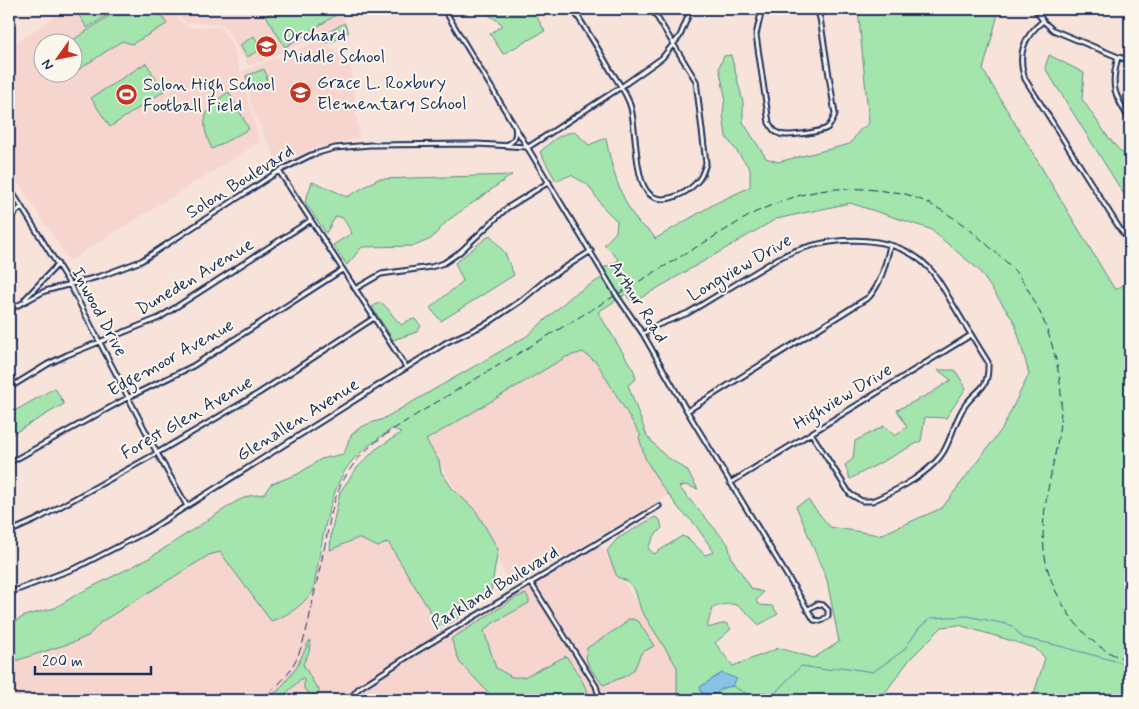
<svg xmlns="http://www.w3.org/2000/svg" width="1139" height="709" viewBox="0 0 1139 709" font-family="Mynerve,sans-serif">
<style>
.built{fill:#f6d5cf;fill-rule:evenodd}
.green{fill:#a4e4ad;stroke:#608a86;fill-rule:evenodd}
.water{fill:#87c3e7;stroke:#5c88b0}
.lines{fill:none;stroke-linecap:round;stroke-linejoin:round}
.stream{stroke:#5c88b0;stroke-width:1}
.minor-casing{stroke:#1b2f5e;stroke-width:7}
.minor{stroke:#fbf7ec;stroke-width:3}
.rail{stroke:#1b2f5e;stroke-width:1;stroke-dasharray:8 4;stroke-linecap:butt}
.labels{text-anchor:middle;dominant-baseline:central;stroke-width:4;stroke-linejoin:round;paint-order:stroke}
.poi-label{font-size:18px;fill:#1b2f5e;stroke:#fbf7ec;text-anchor:start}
.street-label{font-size:18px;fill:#1b2f5e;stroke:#fbf7ec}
</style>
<rect width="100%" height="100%" fill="#f8e3db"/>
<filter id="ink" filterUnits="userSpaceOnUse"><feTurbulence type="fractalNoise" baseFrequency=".02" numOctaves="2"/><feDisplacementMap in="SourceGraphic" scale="10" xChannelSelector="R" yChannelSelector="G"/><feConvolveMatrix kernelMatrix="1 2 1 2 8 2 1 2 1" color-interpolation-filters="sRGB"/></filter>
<g filter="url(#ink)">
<path class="built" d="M67 9H170L175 17 188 27H221L233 46 260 142 69 261 9 169V47ZM42 42H72V72H42Z
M173 9H338L348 25 248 66 224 25 187 23 176 14Z
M322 40 351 66 359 138 317 147 279 165 255 116 242 71Z
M586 345 674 492 513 587 426 440Z
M358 538 378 547 388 541 445 634 599 542 677 667V694L674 700H9V652L209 555 220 551 270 621 286 616 313 592 321 548 330 550Z"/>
<path class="green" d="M75 9H157L167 24 132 44 122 41 75 72 73 69 72 42H70L109 16V14L87 28Z
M279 9H331L336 15 285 47 266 16Z
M481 9H532L545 31 503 54 490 34 503 25Z
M858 9H997V18L983 70 1115 290 1130 281V700H1032L1045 658 1035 648 959 625 942 627 910 659 884 694 883 700H674L677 694V667L641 610 635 590 627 581 617 577 607 551 617 539 655 517 660 520 662 528 655 535 648 548 654 554 682 536 689 539 705 555 714 552 694 523 680 510 659 482 645 458 639 437 641 436 597 363 583 352 566 357 426 440 439 461 441 472 452 488 476 511 498 549 491 591 458 618 450 623 439 626 388 542 378 547 358 538 330 550 331 534 340 492 357 468 376 449 401 433 393 428C379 438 364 448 352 461 327 489 320 556 313 592 300 607 289 615 271 621L220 552 209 555 101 622 88 636 74 642 18 660 9 661V624L27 615 55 608 74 596 151 557 237 501 249 496 264 494 271 484 298 474 321 459 343 454C347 449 347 444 349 439 355 427 370 423 381 420L527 336 573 295 605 276 602 269 619 260 604 245 616 232 617 221 603 207 588 185 571 175 556 181 540 152C551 142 559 133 575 132L589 145 606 138C611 167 620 198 638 222 644 229 652 230 655 239L714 204 750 187V169L726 137 723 114 725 96 719 67 724 56 731 55 743 102V122L766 158 778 162 850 144 859 131 869 123ZM850 203 930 229 979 270 1015 323 1029 374 1002 429 942 508 880 535 830 527 808 500 796 506 827 580 839 642 814 658 779 648 733 666 715 643 731 629 726 623 707 628 712 608C739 598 741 608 759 625L778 614 772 606 760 605 756 601 763 592 752 589 732 559 728 544 679 487 685 485 698 489 687 470 664 455 647 436 628 385 636 379 634 371 598 312 626 294 632 303 776 219ZM722 673 732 686 723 688 700 687Z
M344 23 349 32 334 41 326 43 322 36Z
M254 36 262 49 247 57 240 45Z
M1049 55 1084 73 1082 99 1108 137 1130 162V196H1125L1045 68Z
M146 63 164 91 110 127 91 98Z
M264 69 267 76 265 83 250 88 246 76Z
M229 92 249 129 212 149C199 122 203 107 229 92Z
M512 175 447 221 431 239 414 246 362 247 347 265 333 245 352 233 343 218 336 216 326 233 305 202 312 182 324 186 347 197 378 179Z
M490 235 505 253 514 275 441 321 430 308 463 281 455 263Z
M380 302C390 308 393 319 402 325L407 321 415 319 421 326 417 332 393 340 372 307Z
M938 370H955L966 388 946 418 925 417 921 441 850 479 845 465 853 459 855 441 884 426 895 436 907 427 897 410 931 393 951 380Z
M55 388 64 404 9 436V414Z
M526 594 529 599V603L493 623 484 631 496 668 512 677H524L566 656 579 675 592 700H488V692L460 663 451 639 517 597Z
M628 619H633L639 622 654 646 641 653 634 670 626 676 603 685C594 672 583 665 587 648L623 625Z
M309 641H311L309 652 303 664 315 685 320 690 314 697 304 689V679L302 678 279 700H264L279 690 297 667Z"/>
<path class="water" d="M722 673 737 679 732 686 723 688 713 695 701 692 700 687Z"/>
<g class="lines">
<path class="stream" d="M732 686 753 697 765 692 772 696 801 666 827 670 841 667 873 672 904 650 919 628 931 618 967 616 1011 625 1023 638 1052 644 1130 665
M701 692 708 700"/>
<defs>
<path id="minor" d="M444 9 617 296 643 334 687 411 811 615 814 620 821 621 828 616V610L823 605 817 604 807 610
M573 9C586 29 599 50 611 71 618 82 628 95 631 108 636 129 635 174 646 190 658 208 685 195 696 183 702 178 704 170 706 163L696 81 652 9
M762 9 756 35 769 123C772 128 774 132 780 134 787 137 821 132 827 128 832 124 833 119 835 114L820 18 818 13 811 9
M1035 9 1043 21 1053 30 1118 57 1130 60
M1043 21C1023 37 1017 55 1025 79L1120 229 1127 238H1130
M1118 57C1110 87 1114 94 1130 120
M505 145C514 143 517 136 515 127
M527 148 621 87 662 58 680 36 691 9
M279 171 406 367
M9 187 69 283 157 453 187 506
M9 219 21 207
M355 289 381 274 431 267 444 263 460 252 507 208 549 182
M25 299 58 264
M9 310 45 291 101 276 141 261 279 171 311 155 335 148 370 145 477 144 527 147
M643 334 655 326 688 313 777 259C820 236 892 229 929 268 938 278 945 291 952 303 964 323 976 343 988 362 989 390 980 386 966 404 956 417 953 434 945 449 933 472 896 491 872 501H862L850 494 811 433
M9 388 48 364 67 355 159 318 311 220
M687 411 869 297C882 282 885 265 890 246
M9 463 129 397 193 366 342 270
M730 483 971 335
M9 532 36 520 157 453 259 393 374 318
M531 583 596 686 600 700
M9 593 78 567 146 532 447 342 488 323 522 300 547 279 591 251
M349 700 359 688 412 654 659 506"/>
</defs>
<use href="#minor" class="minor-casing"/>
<use href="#minor" class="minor"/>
<path class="rail" d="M236 700 241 697
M260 700C300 672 305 640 314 595 318 575 323 556 327 535 332 507 336 488 353 465 371 440 407 421 432 405L752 214C798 192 833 184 884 191 890 192 896 192 902 193 931 201 961 221 983 241 993 250 1004 259 1013 269 1040 299 1059 355 1061 394 1064 450 1034 507 1046 562 1053 597 1080 638 1112 654 1118 657 1124 658 1130 661"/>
</g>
</g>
<defs>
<symbol id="school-disc" viewBox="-11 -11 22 22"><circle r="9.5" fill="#c8321e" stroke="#fbf7ec"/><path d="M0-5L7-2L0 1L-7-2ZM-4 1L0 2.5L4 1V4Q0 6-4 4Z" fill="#fff"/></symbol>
<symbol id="stadium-disc" viewBox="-11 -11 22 22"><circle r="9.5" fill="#c8321e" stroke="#fbf7ec"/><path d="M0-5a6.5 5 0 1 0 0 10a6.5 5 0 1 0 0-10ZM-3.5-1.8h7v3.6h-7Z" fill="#fff"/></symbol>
</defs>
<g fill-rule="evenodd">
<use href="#school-disc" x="254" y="34" width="25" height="25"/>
<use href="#school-disc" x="288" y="80" width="25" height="25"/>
<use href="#stadium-disc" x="114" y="82" width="25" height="25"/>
</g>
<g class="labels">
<g class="poi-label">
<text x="283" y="36">Orchard<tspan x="283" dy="21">Middle School</tspan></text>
<text x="317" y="83">Grace L. Roxbury<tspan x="317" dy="21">Elementary School</tspan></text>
<text x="143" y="85">Solon High School<tspan x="143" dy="21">Football Field</tspan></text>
</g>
<g class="street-label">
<text transform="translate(240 182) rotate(-32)">Solon Boulevard</text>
<text transform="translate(740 268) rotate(-30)">Longview Drive</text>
<text transform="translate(195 277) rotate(-31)">Duneden Avenue</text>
<text transform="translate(638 302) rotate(58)">Arthur Road</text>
<text transform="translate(99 312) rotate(62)">Inwood Drive</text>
<text transform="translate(171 358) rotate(-29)">Edgemoor Avenue</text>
<text transform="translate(843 397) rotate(-31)">Highview Drive</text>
<text transform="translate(187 418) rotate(-30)">Forest Glen Avenue</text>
<text transform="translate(298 420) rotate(-32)">Glenallen Avenue</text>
<text transform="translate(495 588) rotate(-31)">Parkland Boulevard</text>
</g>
</g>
<rect width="1139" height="709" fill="none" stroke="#fbf7ec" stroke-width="30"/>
<rect x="15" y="15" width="1109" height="679" fill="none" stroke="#1b2f5e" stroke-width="2" filter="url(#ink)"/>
<g transform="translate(58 58) rotate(237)"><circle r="24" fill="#fbf7ec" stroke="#a1a7b3"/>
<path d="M0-4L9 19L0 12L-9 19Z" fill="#c8321e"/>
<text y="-8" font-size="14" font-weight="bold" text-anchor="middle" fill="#1b2f5e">N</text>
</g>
<path d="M35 666v8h116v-8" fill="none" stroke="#1b2f5e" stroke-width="2.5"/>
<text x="42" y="666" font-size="15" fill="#1b2f5e" stroke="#fbf7ec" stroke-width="4" paint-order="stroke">200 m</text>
</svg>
